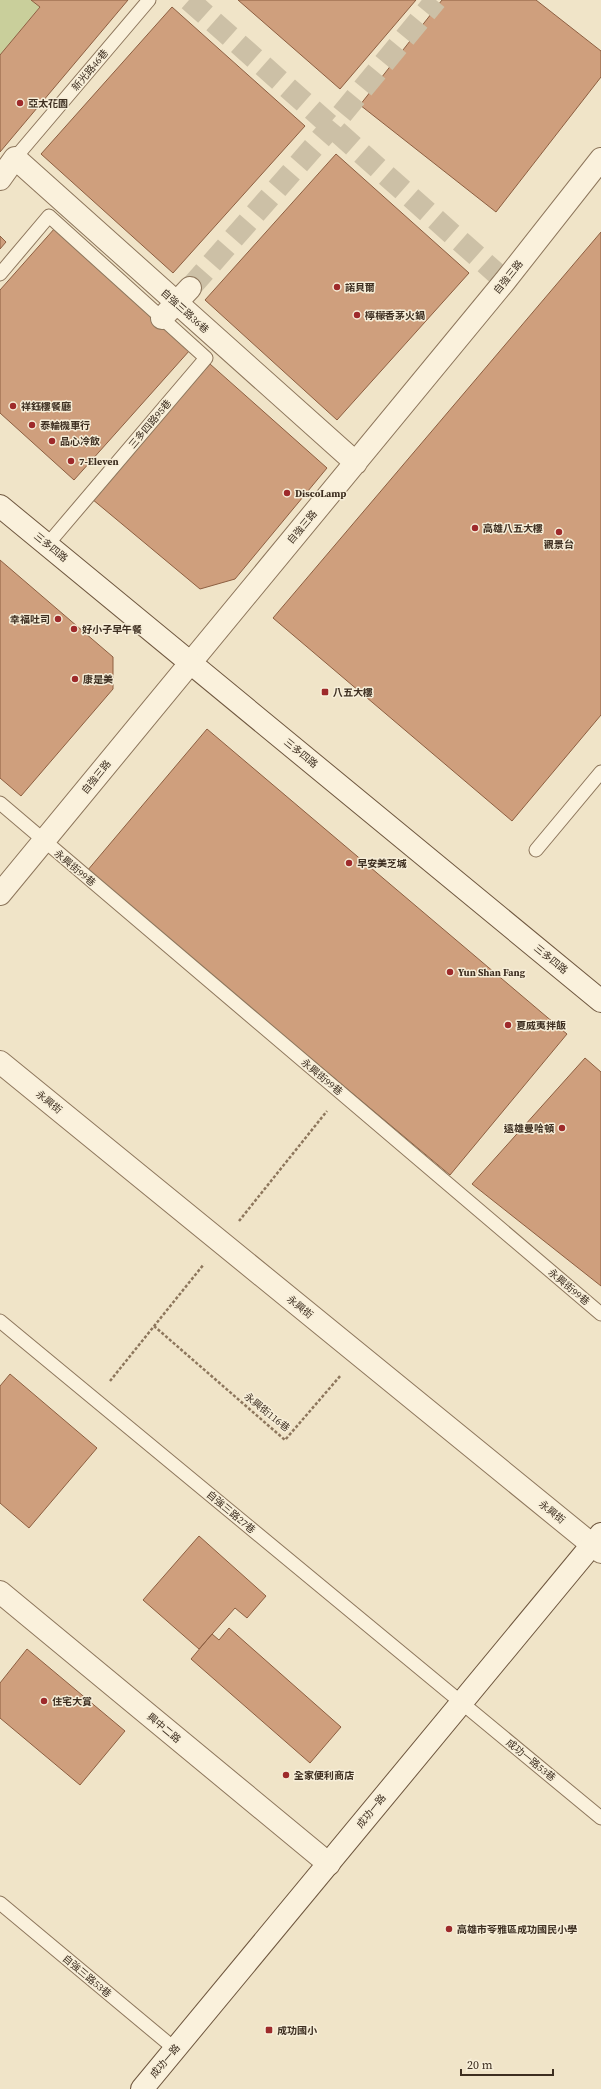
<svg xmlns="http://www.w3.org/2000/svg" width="601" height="2089" viewBox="0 0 601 2089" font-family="'Source Serif 4','Noto Sans TC',serif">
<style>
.green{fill:#c9cf9b}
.building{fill:#cf9f7d;stroke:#8d5f41}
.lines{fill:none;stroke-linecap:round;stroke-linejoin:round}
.street-tunnel{stroke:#ccc0a6;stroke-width:22;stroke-dasharray:22 11;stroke-linecap:butt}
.lane-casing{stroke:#8d765c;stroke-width:15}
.street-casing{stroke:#8d765c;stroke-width:24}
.secondary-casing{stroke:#6f573f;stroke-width:24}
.path{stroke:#8d765c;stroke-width:2.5;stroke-dasharray:3 2;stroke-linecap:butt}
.lane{stroke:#faf1dc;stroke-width:13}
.street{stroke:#faf1dc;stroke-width:22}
.secondary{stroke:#faf1dc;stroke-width:22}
.poi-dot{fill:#9e2a2b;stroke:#f7eed8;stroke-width:1.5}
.labels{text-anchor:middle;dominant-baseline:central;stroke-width:3;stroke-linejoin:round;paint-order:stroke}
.street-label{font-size:10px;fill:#3d2e20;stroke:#f7eed8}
.poi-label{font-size:10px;font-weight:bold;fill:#3d2e20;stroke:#f7eed8;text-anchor:start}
</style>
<rect width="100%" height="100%" fill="#f0e4c8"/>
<path class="green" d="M0 0H31L40 7 0 55Z"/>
<path class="building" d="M31 0H128L0 152V55L40 7Z
M238 0H416L340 89Z
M442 0H536L601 51V77L496 212 360 105Z
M172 7 305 126 173 273 41 154Z
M336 154 469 273 337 420 205 300Z
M55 228 190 350 74 480 0 413V290Z
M601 232V715L512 821 273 618Z
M0 236 6 242 0 249Z
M210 364 327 468 235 579 200 589 92 499Z
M0 560 113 657V689L21 796 0 778Z
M207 729 567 1034 450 1175 87 871Z
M585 1058 601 1072V1286L472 1184Z
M10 1374 97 1448 29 1528 0 1503V1386Z
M199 1536 266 1596 247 1618 235 1608 199 1649 143 1600Z
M229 1628 341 1727 310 1763 191 1659 212 1634 219 1640Z
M27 1649 125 1731 80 1785 0 1718V1683Z"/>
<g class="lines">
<path class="street-tunnel" d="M189 0 505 281
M190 288 332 126 436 0"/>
<defs>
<path id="lane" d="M15 158 149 0
M0 274 49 216 206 358 47 545
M0 803 601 1314
M536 850 601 772
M0 1321 601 1818
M0 1903 175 2049"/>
<path id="street" d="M0 179 15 158 356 463
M162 318 190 288
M0 894 505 281 601 159
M0 1062 601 1552
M0 1592 329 1864"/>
<path id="secondary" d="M0 506 601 1001
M142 2089 601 1534"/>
</defs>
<use href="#lane" class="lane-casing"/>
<use href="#street" class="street-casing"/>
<use href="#secondary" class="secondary-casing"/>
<path class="path" d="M239 1221 327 1111
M154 1326 285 1440 341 1375
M110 1381 204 1264"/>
<use href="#lane" class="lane"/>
<use href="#street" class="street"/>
<use href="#secondary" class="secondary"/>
</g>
<g class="poi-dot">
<circle cx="20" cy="103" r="4"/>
<circle cx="337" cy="287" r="4"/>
<circle cx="357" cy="315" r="4"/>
<circle cx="13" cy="406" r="4"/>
<circle cx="32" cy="425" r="4"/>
<circle cx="52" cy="441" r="4"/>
<circle cx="71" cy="461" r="4"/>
<circle cx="287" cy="493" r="4"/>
<circle cx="475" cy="528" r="4"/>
<circle cx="559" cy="532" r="4"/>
<circle cx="58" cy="619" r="4"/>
<circle cx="74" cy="629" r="4"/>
<circle cx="75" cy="679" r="4"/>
<rect x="321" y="688" width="8" height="8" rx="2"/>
<circle cx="349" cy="863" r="4"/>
<circle cx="450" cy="972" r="4"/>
<circle cx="508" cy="1025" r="4"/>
<circle cx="562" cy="1128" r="4"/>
<circle cx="44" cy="1701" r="4"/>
<circle cx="286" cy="1775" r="4"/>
<circle cx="449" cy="1929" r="4"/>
<rect x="265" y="2026" width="8" height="8" rx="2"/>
</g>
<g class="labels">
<g class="street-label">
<text transform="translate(90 70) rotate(-50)">新光路46巷</text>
<text transform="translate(508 277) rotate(-51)">自強三路</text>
<text transform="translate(185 311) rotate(42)">自強三路36巷</text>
<text transform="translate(150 424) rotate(-50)">三多四路95巷</text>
<text transform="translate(302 527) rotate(-50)">自強三路</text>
<text transform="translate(51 547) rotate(39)">三多四路</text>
<text transform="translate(301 753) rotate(39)">三多四路</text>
<text transform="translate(96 777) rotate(-51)">自強三路</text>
<text transform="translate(75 868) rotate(40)">永興街99巷</text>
<text transform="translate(551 959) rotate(39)">三多四路</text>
<text transform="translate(322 1077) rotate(40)">永興街99巷</text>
<text transform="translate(49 1102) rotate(39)">永興街</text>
<text transform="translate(569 1287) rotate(40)">永興街99巷</text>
<text transform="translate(300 1307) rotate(39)">永興街</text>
<text transform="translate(267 1412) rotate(39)">永興街116巷</text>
<text transform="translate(231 1512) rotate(40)">自強三路27巷</text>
<text transform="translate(552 1512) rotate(39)">永興街</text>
<text transform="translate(164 1728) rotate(40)">興中二路</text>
<text transform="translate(531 1760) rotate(39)">成功一路53巷</text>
<text transform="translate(371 1811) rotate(-51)">成功一路</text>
<text transform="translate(87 1976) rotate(40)">自強三路53巷</text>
<text transform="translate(165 2061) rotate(-50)">成功一路</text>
</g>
<g class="poi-label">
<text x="28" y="103">亞太花園</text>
<text x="345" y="287">諾貝爾</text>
<text x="365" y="315">檸檬香茅火鍋</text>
<text x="21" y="406">祥鈺樓餐廳</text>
<text x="40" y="425">泰輪機車行</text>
<text x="60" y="441">品心冷飲</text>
<text x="79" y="461">7-Eleven</text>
<text x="295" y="493">DiscoLamp</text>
<text x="483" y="528">高雄八五大樓</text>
<text x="559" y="544" text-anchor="middle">觀景台</text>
<text x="50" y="619" text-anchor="end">幸福吐司</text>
<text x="82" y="629">好小子早午餐</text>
<text x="83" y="679">康是美</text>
<text x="333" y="692">八五大樓</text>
<text x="357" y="863">早安美芝城</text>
<text x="458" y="972">Yun Shan Fang</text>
<text x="516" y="1025">夏威夷拌飯</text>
<text x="554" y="1128" text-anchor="end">遠雄曼哈頓</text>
<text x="52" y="1701">住宅大賞</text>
<text x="294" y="1775">全家便利商店</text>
<text x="457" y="1929">高雄市苓雅區成功國民小學</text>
<text x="277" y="2030">成功國小</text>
</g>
</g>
<path d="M461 2069v6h92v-6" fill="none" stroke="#3d2e20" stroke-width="2"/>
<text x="467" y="2069" font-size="12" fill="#3d2e20" stroke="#f7eed8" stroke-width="3" paint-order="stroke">20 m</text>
</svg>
